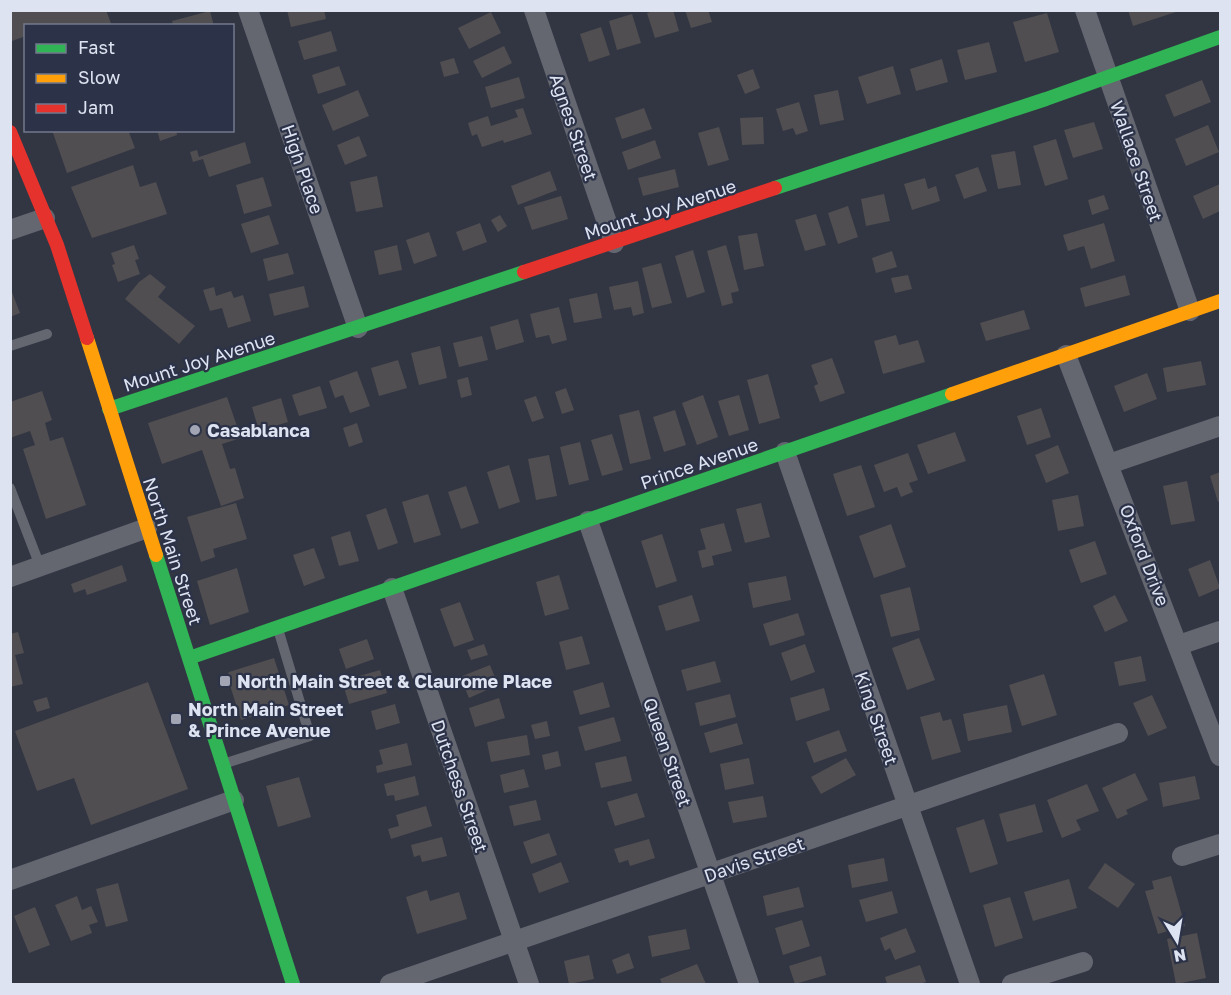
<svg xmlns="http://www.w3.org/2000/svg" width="1231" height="995" viewBox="0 0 1231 995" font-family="'Golos Text',sans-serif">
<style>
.building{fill:#504e50}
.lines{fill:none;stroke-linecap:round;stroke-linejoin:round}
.lane{stroke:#646770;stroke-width:10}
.street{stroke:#646770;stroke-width:20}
.fast{stroke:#30b455;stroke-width:14}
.slow{stroke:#ff9f0a;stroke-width:14}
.jam{stroke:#e5322d;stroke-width:14}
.poi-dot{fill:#a2a6b4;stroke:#2c3349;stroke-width:2}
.labels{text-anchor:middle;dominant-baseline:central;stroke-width:4.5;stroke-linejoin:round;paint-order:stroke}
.street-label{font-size:18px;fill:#dee3f1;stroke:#2c3349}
.poi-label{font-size:18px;font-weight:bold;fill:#dee3f1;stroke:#2c3349;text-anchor:start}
</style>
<rect width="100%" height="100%" fill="#323643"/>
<path class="building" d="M10 10H106L112 26H60L59 24 26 26V36L12 41Z
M287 10H324L326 19 291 27Z
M656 10H673L679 31 655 38 647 13Z
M685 10H708L712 22 691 28Z
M1128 10H1178L1179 11 1133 26Z
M210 11 214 26H173L172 21Z
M491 12 501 33 469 49 458 28Z
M1047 13 1059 52 1025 62 1013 22Z
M632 14 641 43 617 50 609 21Z
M601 27 610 55 589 62 580 34Z
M331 31 337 51 304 60 298 41Z
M989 42 997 72 965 80 957 50Z
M504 46 512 63 482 78 473 61Z
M454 58 459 73 444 77 440 62Z
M942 59 948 82 916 91 910 69Z
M339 66 346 85 318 94 312 75Z
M893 66 901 94 867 104 858 77Z
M753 69 760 88 745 94 737 75Z
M519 77 525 98 491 108 485 87Z
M1202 80 1211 102 1174 117 1165 95Z
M358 90 369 116 333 131 322 105Z
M838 90 844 120 820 125 814 95Z
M799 102 808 131 796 135 793 128 783 131 776 109Z
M523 108 532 134 504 143 503 140 482 147 477 134 472 136 468 123 488 116 491 126 518 117 515 110Z
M644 108 652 129 622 139 615 118Z
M763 117 764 144 742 145 740 118Z
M1094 122 1103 149 1073 158 1064 130Z
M1208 125 1219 152 1186 166 1175 139Z
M719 127 729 160 708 166 698 133Z
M52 130H128L135 148 67 173Z
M157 130H176L177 135 160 141Z
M359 136 367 156 345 165 337 145Z
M1056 139 1068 179 1045 186 1033 146Z
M655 140 661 158 628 170 622 152Z
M245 142 251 163 209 177 203 159 193 162 190 152 197 150 199 157Z
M1015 151 1021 185 998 189 991 155Z
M133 165 140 187 156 182 167 214 92 238 71 187Z
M978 167 987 191 964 199 955 175Z
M675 169 679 187 643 196 638 178Z
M550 171 557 190 518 205 511 186Z
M377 176 383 207 356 212 350 182Z
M263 177 272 206 244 214 236 185Z
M925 178 928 189 936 186 940 201 912 210 904 184Z
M1220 184V211L1203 219 1193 196Z
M884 194 890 221 866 226 861 199Z
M1104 195 1109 209 1092 215 1088 200Z
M561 196 568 219 532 230 524 207Z
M848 206 858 237 838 244 828 213Z
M816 214 826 245 805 251 795 220Z
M269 215 279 244 251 253 241 224Z
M500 215 507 226 498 232 491 220Z
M480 223 487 242 463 251 456 232Z
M1104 223 1115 261 1091 269 1084 246 1068 251 1063 235Z
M429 232 437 256 414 264 406 240Z
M757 233 764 266 744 270 738 236Z
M134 245 139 259 135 260 140 274 118 282 112 265 115 264 111 253Z
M397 245 402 270 379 275 374 251Z
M726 245 739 291 731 293 733 303 722 306 707 251Z
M693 250 705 292 687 298 675 256Z
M892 251 897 267 876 273 872 258Z
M288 253 294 274 268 281 263 259Z
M661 263 672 303 652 308 642 268Z
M150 274 166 287 158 297 195 326 179 344 125 299 139 282Z
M908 275 912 289 895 293 891 278Z
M1125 275 1130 295 1085 307 1080 288Z
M638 281 644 313 633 316 631 307 614 310 609 287Z
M304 286 309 307 274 316 269 294Z
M10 287 20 313 10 317Z
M214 287 216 296 231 291 234 298 243 295 251 321 228 328 222 308 210 311 203 290Z
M597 293 602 318 574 323 569 299Z
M559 307 567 340 552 344 549 335 536 338 530 314Z
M1024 310 1030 329 986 341 980 323Z
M518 319 524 342 496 350 490 327Z
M896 335 899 345 918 340 925 362 883 374 874 341Z
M482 336 488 360 459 367 453 343Z
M440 346 447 378 419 385 411 353Z
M832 358 845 393 820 402 814 386 818 384 811 365Z
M398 360 407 388 379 396 371 368Z
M1201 361 1206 385 1167 392 1163 368Z
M357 371 370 406 350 413 343 395 335 398 329 381Z
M1147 373 1157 399 1124 412 1114 386Z
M768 374 780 418 759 424 747 380Z
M468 377 472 395 461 398 457 380Z
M320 386 327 408 299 416 292 395Z
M566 388 574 410 562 414 555 392Z
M42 391 52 420 45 423 50 441 63 437 86 505 46 519 23 449 35 445 30 431 10 438V402Z
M703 395 718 437 697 445 682 403Z
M739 395 749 430 729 436 718 401Z
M536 396 544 418 532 422 524 400Z
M227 397 241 438 222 444 230 469 235 468 244 498 221 506 202 450 162 464 148 423Z
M281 398 288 422 259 431 252 407Z
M1041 408 1051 437 1027 445 1017 416Z
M639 410 651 459 630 464 619 415Z
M675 410 686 445 664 452 653 417Z
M357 423 363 442 349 447 343 428Z
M955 432 966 461 928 474 917 445Z
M612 434 623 470 602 476 591 440Z
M580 442 589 480 569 485 560 447Z
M1058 445 1069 473 1046 483 1035 455Z
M908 453 918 480 909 483 913 492 901 497 897 487 884 492 874 465Z
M549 455 557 496 536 500 528 459Z
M509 465 520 502 499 509 487 472Z
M861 465 875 507 847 516 833 474Z
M1220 472V501L1218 502 1210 476Z
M1187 481 1195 521 1171 525 1163 486Z
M466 486 479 523 461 529 448 492Z
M428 494 441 535 414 543 402 502Z
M1078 495 1084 526 1058 531 1052 500Z
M236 503 247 539 213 549 215 557 201 562 187 517Z
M761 503 770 537 745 543 736 509Z
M386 508 398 543 378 550 366 515Z
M724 523 732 551 712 556 714 565 702 568 698 551 706 549 700 529Z
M891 524 906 567 874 578 859 536Z
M350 531 359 561 339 566 331 537Z
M662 534 677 581 656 588 641 541Z
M1095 541 1107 574 1081 583 1069 550Z
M314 548 325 578 304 586 293 555Z
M1210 560 1220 588 1199 597 1188 569Z
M122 565 127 581 87 595 85 589 74 593 71 584Z
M237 568 249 612 210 625 197 581Z
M559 575 569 609 545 616 536 582Z
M786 576 791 600 753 608 748 583Z
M910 587 920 630 891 637 880 595Z
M692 595 700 621 666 631 658 606Z
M1115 595 1128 621 1105 632 1093 606Z
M460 602 474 640 454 647 440 609Z
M798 613 805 635 770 646 763 624Z
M18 632 24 653 15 655 23 684 10 687V634Z
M582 636 590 664 566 670 559 642Z
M919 638 935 680 907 690 892 648Z
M367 639 374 659 346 669 339 649Z
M484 644 488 655 471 660 467 650Z
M805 644 815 672 791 681 781 653Z
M1141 656 1146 681 1119 686 1114 662Z
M274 658 289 705 241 720 227 676 229 672Z
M715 661 721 682 687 691 681 670Z
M490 665 498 685 469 698 460 677Z
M380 670 387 693 349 704 342 681Z
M1044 674 1057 715 1022 726 1009 685Z
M148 682 188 789 91 825 74 778 37 791 15 731Z
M603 682 610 707 580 715 573 691Z
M824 688 830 710 796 721 790 698Z
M730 694 736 717 700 726 695 703Z
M1152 695 1167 728 1148 736 1133 703Z
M47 697 50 708 37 712 33 701Z
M499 698 505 718 475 727 469 708Z
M395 704 400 723 376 730 371 711Z
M1007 705 1012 732 968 741 963 714Z
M940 712 943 721 951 719 961 752 932 760 920 717Z
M614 717 621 741 585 751 578 727Z
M547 721 550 736 535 739 531 725Z
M737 723 743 744 710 753 704 733Z
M839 730 847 751 814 763 806 742Z
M527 735 530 755 491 762 487 742Z
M407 743 412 765 377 773 376 766 383 764 379 750Z
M558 751 561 766 545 770 542 755Z
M626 756 632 781 601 788 595 763Z
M749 758 754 784 725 790 720 764Z
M846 758 856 775 821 794 811 777Z
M524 769 529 787 504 793 500 775Z
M1135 773 1148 800 1126 810 1128 814 1117 819 1102 788Z
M415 776 419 795 395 801 394 795 387 796 384 784Z
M1195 776 1200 799 1163 807 1159 783Z
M299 777 311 817 278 827 266 786Z
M1087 784 1099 811 1076 820 1081 830 1062 838 1047 800Z
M637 793 645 817 615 826 607 802Z
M763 796 767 817 733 823 728 802Z
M536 800 541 820 514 826 509 806Z
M1035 804 1043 832 1007 842 999 814Z
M426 806 432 826 391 839 388 829 399 826 396 815Z
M984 819 998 864 970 873 956 828Z
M549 833 557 855 531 864 523 842Z
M442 837 447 856 422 862 420 855 414 857 411 845Z
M649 839 655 858 630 866 628 860 619 863 614 849Z
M884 858 888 881 852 888 848 865Z
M561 862 569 882 539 893 532 874Z
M1105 863 1135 884 1118 908 1088 888Z
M1171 876 1185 926 1158 934 1145 891 1154 889 1152 881Z
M1069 879 1077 908 1033 921 1024 892Z
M118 883 128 921 106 927 96 889Z
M799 887 804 907 767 916 763 896Z
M427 890 430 901 459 892 467 919 417 934 406 897Z
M892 891 898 913 866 922 859 900Z
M77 896 82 910 91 906 98 922 89 925 92 933 71 941 55 905Z
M1010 897 1023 938 995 947 983 905Z
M35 907 50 945 29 953 14 916Z
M802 920 810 946 783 955 775 928Z
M906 928 916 952 895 960 890 948 885 951 880 938Z
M686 929 690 949 652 957 648 936Z
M1197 933 1206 978 1176 984 1167 939Z
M629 953 634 968 617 974 612 960Z
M589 955 594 979 569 984 564 961Z
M821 956 826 975 795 984 789 966Z
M697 964 706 984H662L660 979Z
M920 965 926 982 919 984H887L885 977Z"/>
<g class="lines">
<path class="lane" d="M10 346 47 334
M10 488 40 566
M223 764 310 736 278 629"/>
<path class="street" d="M248 10 358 328
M534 10 614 243
M1085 10 1190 311
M10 230 45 218
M1066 355 1220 756
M785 452 970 984
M1109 464 1220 426
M588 521 749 984
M10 577 147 528
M392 588 529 984
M1179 645 1220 631
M1182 856 1220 844
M10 880 234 800
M390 984 1118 733
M1012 984 1083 962"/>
<path class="fast" d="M775 188 1046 99 1220 37
M109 409 524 272
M156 555 293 984
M189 658 952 394"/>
<path class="slow" d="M87 338 156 555
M952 394 1220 301"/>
<path class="jam" d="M10 132 57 245 87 338
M524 272 775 188"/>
</g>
<g class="poi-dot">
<circle cx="195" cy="430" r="6"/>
<rect x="219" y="675" width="12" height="12" rx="3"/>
<rect x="170" y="713" width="12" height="12" rx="3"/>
</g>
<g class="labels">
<g class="street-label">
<text transform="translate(574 127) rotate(71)">Agnes Street</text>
<text transform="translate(1137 161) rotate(71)">Wallace Street</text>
<text transform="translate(303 169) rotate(71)">High Place</text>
<text transform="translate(660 209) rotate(-18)">Mount Joy Avenue</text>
<text transform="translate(199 361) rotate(-18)">Mount Joy Avenue</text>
<text transform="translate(699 463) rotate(-19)">Prince Avenue</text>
<text transform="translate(173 551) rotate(72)">North Main Street</text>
<text transform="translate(1145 555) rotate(69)">Oxford Drive</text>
<text transform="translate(877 718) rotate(71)">King Street</text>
<text transform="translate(668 752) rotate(71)">Queen Street</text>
<text transform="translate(460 786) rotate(71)">Dutchess Street</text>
<text transform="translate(754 859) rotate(-19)">Davis Street</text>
</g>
<g class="poi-label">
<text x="207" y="430">Casablanca</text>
<text x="237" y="681">North Main Street &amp; Claurome Place</text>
<text x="188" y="709">North Main Street<tspan x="188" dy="21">&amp; Prince Avenue</tspan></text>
</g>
</g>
<rect width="1231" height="995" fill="none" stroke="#dee3f1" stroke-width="24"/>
<rect x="24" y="24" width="210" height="108" fill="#2c3349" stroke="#73798c" stroke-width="1.5"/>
<rect x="36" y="44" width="30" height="9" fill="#30b455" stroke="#73798c" stroke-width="1.5"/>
<text x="78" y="54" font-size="18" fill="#dee3f1">Fast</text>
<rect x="36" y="74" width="30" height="9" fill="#ff9f0a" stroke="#73798c" stroke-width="1.5"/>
<text x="78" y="84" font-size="18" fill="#dee3f1">Slow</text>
<rect x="36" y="104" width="30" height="9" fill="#e5322d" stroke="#73798c" stroke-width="1.5"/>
<text x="78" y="114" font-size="18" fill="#dee3f1">Jam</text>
<g transform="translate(1177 941) rotate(169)" stroke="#2c3349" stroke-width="4.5" paint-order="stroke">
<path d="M0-4.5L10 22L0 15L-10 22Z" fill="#dee3f1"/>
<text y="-9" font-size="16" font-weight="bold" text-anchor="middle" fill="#dee3f1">N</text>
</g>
</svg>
